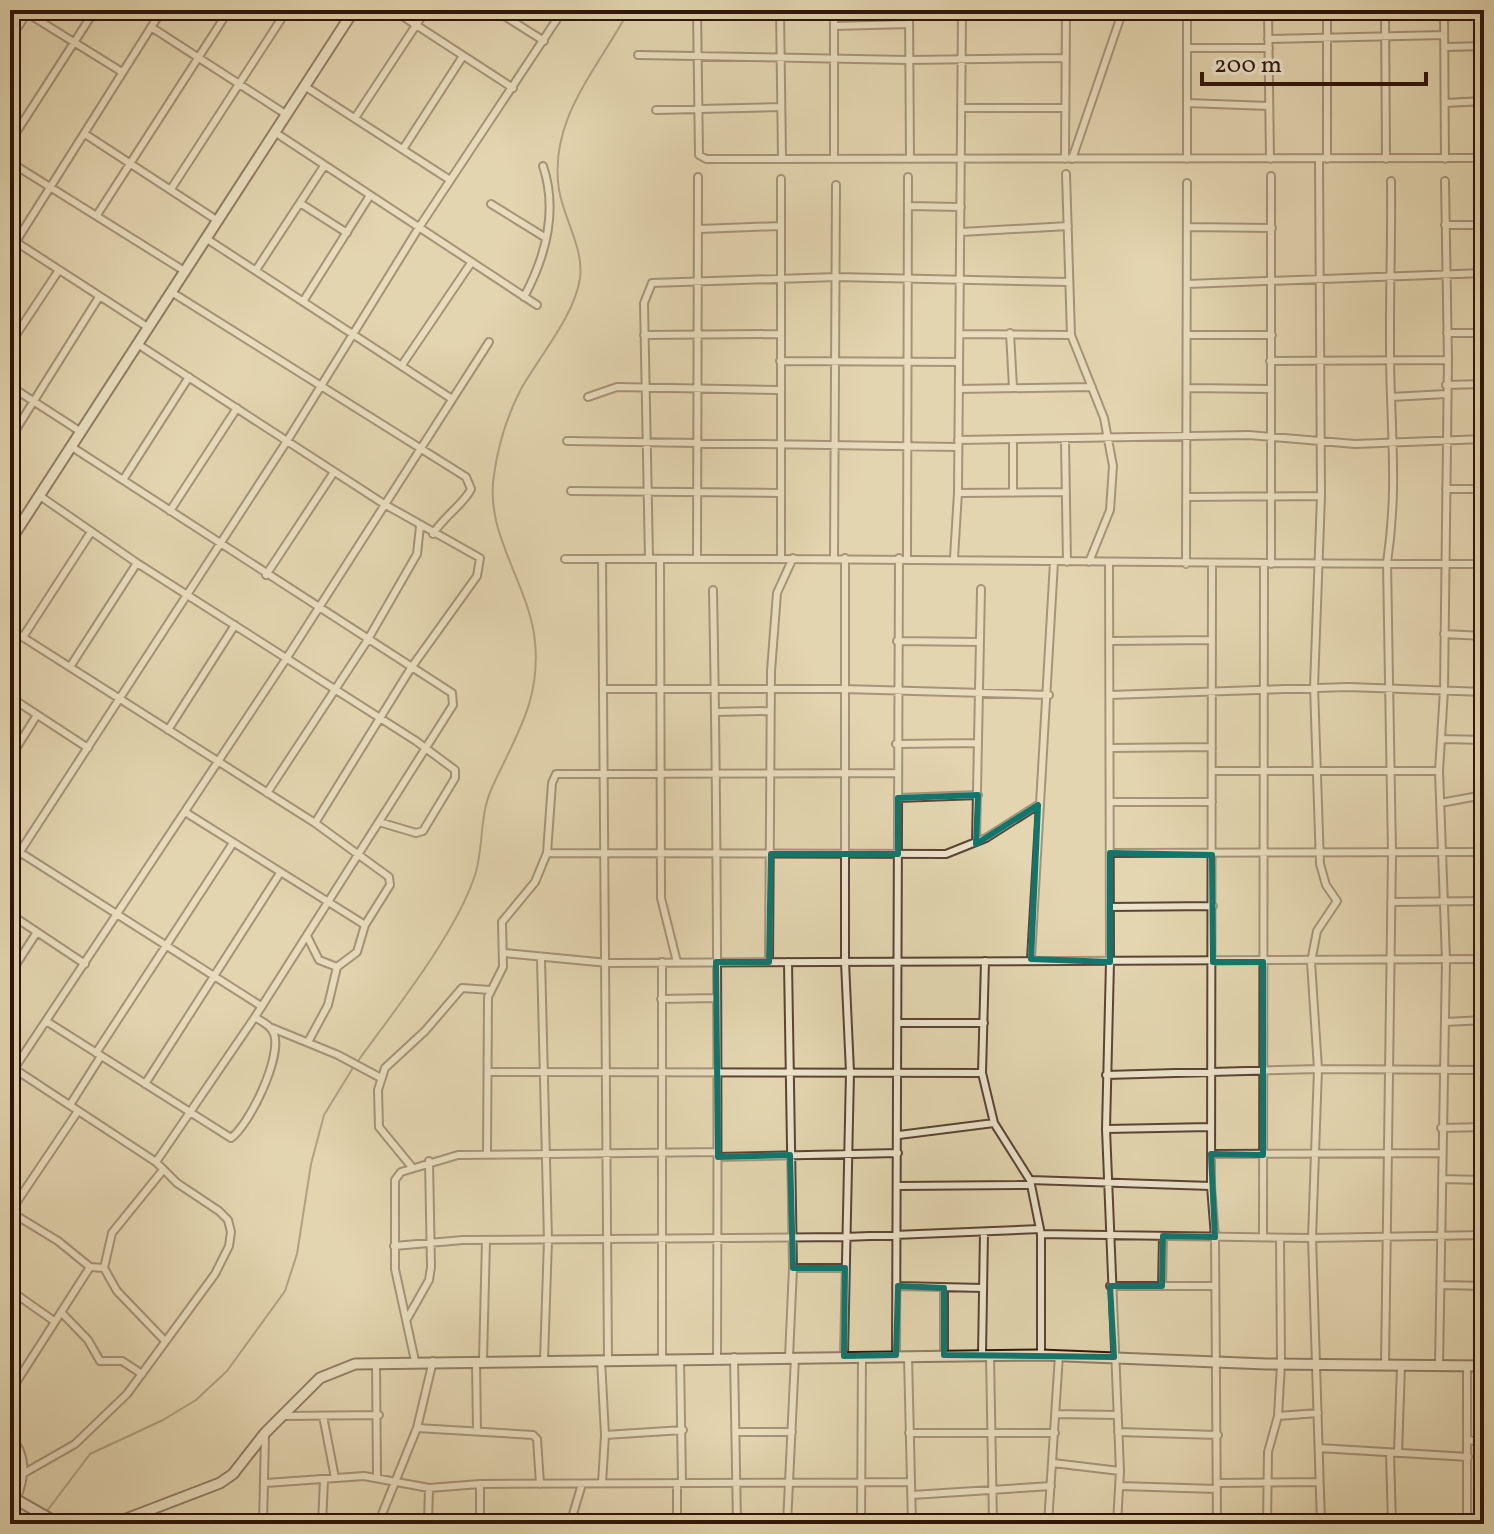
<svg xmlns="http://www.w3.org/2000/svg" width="1494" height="1534" viewBox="0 0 1494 1534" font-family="Vollkorn,serif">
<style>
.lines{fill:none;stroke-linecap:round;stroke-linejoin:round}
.stream{stroke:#75614c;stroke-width:2}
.street-casing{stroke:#5b4434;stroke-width:10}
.secondary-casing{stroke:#2e140a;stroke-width:13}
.street{stroke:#ede4cc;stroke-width:6}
.secondary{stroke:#ede4cc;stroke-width:9}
.marked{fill:none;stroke:#0f766e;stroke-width:6;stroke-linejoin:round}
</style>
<rect width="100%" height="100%" fill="#e3d6b0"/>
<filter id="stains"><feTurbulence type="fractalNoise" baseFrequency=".0025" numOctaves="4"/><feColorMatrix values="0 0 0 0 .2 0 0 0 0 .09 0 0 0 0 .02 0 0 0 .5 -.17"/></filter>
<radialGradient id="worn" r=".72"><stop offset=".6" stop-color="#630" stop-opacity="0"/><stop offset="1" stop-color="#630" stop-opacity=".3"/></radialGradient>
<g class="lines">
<path class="stream" d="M358 1061C394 1011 454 936 474 878 484 851 479 817 491 790 514 738 541 702 535 642 530 585 484 534 494 475 498 445 507 416 521 389 539 357 575 315 580 278 584 249 564 219 559 190 548 119 598 69 629 10
M47 1511 90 1454 163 1420 196 1400 227 1371 285 1291 297 1254 311 1164 324 1115 354 1066
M35 1524 40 1519"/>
<defs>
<path id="street" d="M393 10 513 88
M495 10 544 41
M697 10 699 155 706 159 1484 158
M780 10 782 158
M834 10V158
M909 10 910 159
M1187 10V159
M1268 10 1270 159
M1385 10 1386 159
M1444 10 1445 159
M27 13 122 72
M834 26 909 24
M151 27 287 115
M10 39 29 10
M1268 39 1444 35
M1445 47 1484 46
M1187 48H1269
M638 55 909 60 1064 58
M306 87 450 180
M1187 103 1269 106
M1445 103 1484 101
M962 108H1065
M656 110 780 107
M355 118 426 10
M276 133 537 305
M85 134 218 221
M10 142 95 10
M403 149 463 56
M1065 159 1066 10
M1072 159 1123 10
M1319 159 1321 496 1314 687 1320 864 1326 885 1337 901 1317 931 1311 962 1318 1069 1312 1238 1321 1524
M1327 159V10
M10 162 186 272
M1066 174 1071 335 1104 418 1113 466 1110 510 1089 562
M171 189 287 10
M300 203 347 233
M491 204 546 238
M908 206 961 207
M97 215 229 10
M1445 225H1484
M1188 227 1272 228
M699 229 780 226
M961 232 1068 226
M207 239 452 399
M16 242 149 328
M10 251 162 10
M256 270 324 166
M1187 284 1484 273
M173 293 466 477 471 489C465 503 443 517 433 534
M524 297C546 256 558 211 543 166
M304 300 369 197
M1010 333 1013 387
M1447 333H1484
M960 334 1071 335
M644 335 780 334
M1188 335H1272
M10 344 59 270
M139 345 384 504 480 558 477 576 411 668 315 823
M780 361 959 362
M1270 361 1448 360
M402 365 471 263
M1446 385 1484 384
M10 386 81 432
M1189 388 1270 389
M959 389 1092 387
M588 397 617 387 779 390
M1391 397 1446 394
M10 439 99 297
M958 440 1249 435 1355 444 1484 439
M1013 440V493
M1065 440 1067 562
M567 441 958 447
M72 447 452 693 453 705 255 1017 156 1162
M123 480 189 377
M1446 489H1484
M1478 489 1480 564
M571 491 780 493
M958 493 1066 492
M40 496 137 563 416 741 455 770V778L423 831 416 833 379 822
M1188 497 1321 496
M170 511 237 408
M781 558V179
M834 558 836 185
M907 558 908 177
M954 558 958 493 962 10
M565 559C871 557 1178 564 1484 564
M602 559C606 826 606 1093 608 1359
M649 559 644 303 652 283 836 277 1068 282
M660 559 661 898 677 962
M697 559 698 177
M1109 563 1110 962 1106 1129 1120 1471 1117 1524
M1212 563 1211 1186 1215 1237 1217 1524
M1186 564 1187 183
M1271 564V176
M266 575 334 472
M713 590C718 846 718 1102 717 1358
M10 629 315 823 389 877 390 885 365 925 357 952 337 967 328 1005 308 1042
M1444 634 1484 636
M23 637 91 532
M897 641 980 642
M1110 641 1212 640
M70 667 137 563
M604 689H844L1049 695
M1110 695 1348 687 1484 692
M10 697 88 748
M715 712 770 711
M168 730 235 625
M1443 739 1484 740
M896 744 978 743
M1110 748 1212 747
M10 758 37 715
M1212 771H1439
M267 793 367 641 417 554 420 526
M898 798 978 795
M1110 802H1212
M1440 803 1484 795
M185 812 365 925
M976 842 981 589
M10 846 261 1006
M547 853 946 854 986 838 1038 805
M1110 853 1484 852
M10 867 287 441 418 229 563 10
M1391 902 1484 901
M1110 907 1213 906
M10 914 85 964
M307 936 319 960 337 967
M504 953 608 963 1484 959
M541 959 548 1240 544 1360
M1031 959 1054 562
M985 961 982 1073 994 1123 1030 1180 1041 1234V1355
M662 962V1359
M769 962 771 671 777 593 793 558
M788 962 793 1268 789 1357
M10 974 37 932
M661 999 716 998
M46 1021 231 1138C250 1124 282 1057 274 1034 271 1025 262 1022 255 1017
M1445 1022 1484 1020
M900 1023H984
M272 1028 338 1055 381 1078
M96 1053 233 843
M10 1066 156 1162 177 1183 219 1211 228 1220 231 1232 229 1246 215 1274 127 1394 75 1444 26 1472
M488 1072 982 1073
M10 1075 286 659 489 342
M1106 1075 1318 1069 1484 1070
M145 1084 280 873
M70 1105 101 1056
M1441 1128 1484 1127
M1106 1129 1211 1127
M899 1135 994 1123
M487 1154 488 997 503 967 502 922 535 882 547 853 552 783 556 774 896 773
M1211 1154 1442 1153
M718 1157 898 1153
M411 1166 379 1127 378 1090 385 1068 425 1031 462 988 490 990
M163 1170 112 1233 104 1268 117 1291 165 1341
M1442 1179 1484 1180
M1030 1180 1211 1186
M898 1186 1031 1185
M10 1212 78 1111
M12 1213 58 1241 90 1267 104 1268
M1041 1234 1312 1238 1484 1235
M1263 1237 1264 564
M394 1246 463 1240 845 1237 1040 1229
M793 1268H845
M1442 1285 1484 1286
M898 1286 983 1288
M1110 1286H1215
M1162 1286 1163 1236
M944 1288V1355
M10 1290 54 1321
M62 1313 88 1340 100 1361H122L142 1374
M407 1319 429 1280 431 1267 429 1161
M896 1355 899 558
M982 1355 984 1232
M990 1355 993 1524
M844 1356 850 1072 845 962V558
M908 1356 912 1524
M734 1357 737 1524
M680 1359 682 1483
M601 1360 605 1435 602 1483
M415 1361 395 1269V1180L401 1172 458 1155 717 1152
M483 1361 486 1240
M476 1362 477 1431
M376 1363 377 1476
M1385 1366 1392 854 1387 563C1396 501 1393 459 1391 397 1388 325 1392 253 1391 181
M1439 1366 1446 960 1439 771 1444 690 1448 360 1445 181
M1467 1367V1524
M10 1392 90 1267
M1056 1414 1118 1415
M285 1416 379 1415
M323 1416 335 1478
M1278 1416 1318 1413
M417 1428 533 1435 537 1439 540 1484
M737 1432H792
M1118 1432 1218 1435
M909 1433H1055
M605 1435 683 1430
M10 1436C28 1455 25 1476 17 1498
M1469 1440 1484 1443
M1319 1448 1468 1457
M1390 1453 1392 1524
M1398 1453 1401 1366
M1053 1463 1120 1471
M266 1483 364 1476 429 1488 480 1484 911 1482
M1218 1483 1319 1482
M480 1484V1524
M1120 1486 1217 1489
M912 1495 1051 1486
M263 1524 265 1436
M322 1524 324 1480
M378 1524 417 1428 433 1361
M428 1524 429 1488
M570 1524 582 1484
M677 1524V1483
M787 1524 795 1357
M861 1524 862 1356
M1048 1524 1059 1355
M1267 1524 1268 1452 1278 1416 1281 1364 1280 1238"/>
<path id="secondary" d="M10 541 354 10
M10 1496 59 1524
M113 1524 220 1483 233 1474 265 1433 320 1378 355 1364 1041 1355 1266 1364 1484 1366"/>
</defs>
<use href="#street" class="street-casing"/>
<use href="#secondary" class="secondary-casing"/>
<use href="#street" class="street"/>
<use href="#secondary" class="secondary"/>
</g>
<path d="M0 0H1494V1534H0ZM978 795 976 844 1038 805 1031 959 1110 962V853L1163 854 1212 855 1213 962H1263V1155L1211 1154 1215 1237 1163 1236 1162 1286H1110L1114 1357 944 1355V1288L898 1286 896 1355 844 1356 845 1268H793L790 1155 718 1157 716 962H769L771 854H898V798Z" fill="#e3d6b0" fill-opacity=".55" fill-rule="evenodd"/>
<path class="marked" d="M978 795 976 844 1038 805 1031 959 1110 962V853L1163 854 1212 855 1213 962H1263V1155L1211 1154 1215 1237 1163 1236 1162 1286H1110L1114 1357 944 1355V1288L898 1286 896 1355 844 1356 845 1268H793L790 1155 718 1157 716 962H769L771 854H898V798Z"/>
<rect width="1494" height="1534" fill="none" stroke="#e3d6b0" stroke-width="40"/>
<rect x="12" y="12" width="1470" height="1510" fill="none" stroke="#2e140a" stroke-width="4"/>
<rect x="20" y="20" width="1454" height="1494" fill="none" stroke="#2e140a" stroke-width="2"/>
<path d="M1202 72v12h224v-12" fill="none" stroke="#2e140a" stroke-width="4"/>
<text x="1214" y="72" font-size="24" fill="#2e140a" stroke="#ede4cc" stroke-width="6" paint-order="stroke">200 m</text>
<rect width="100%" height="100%" filter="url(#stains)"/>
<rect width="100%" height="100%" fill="url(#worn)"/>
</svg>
